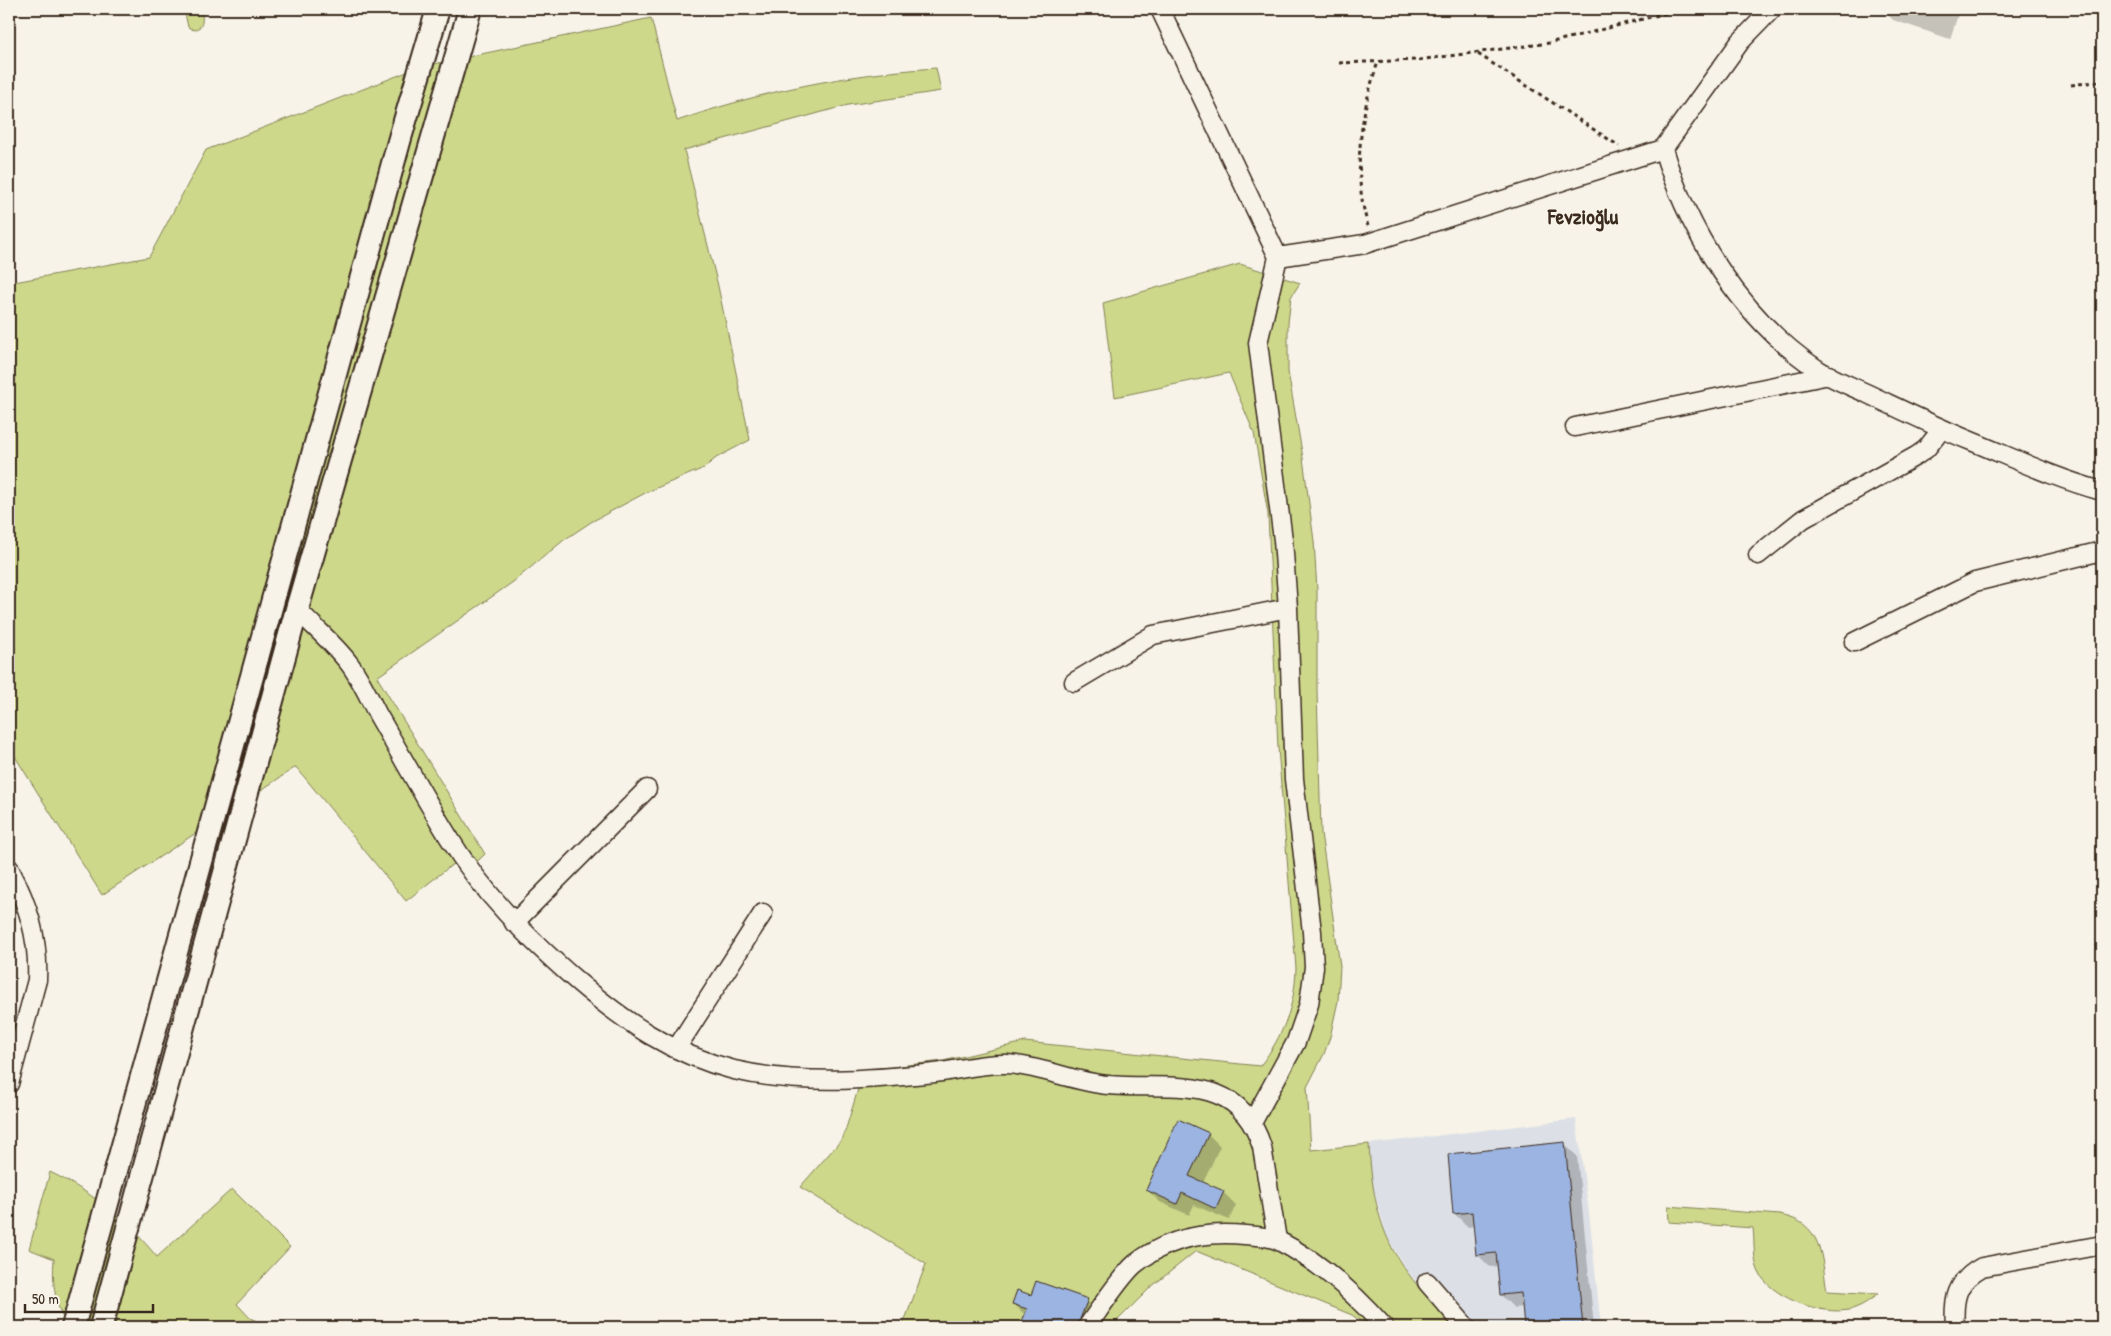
<svg xmlns="http://www.w3.org/2000/svg" width="2111" height="1336" viewBox="0 0 2111 1336" font-family="'Patrick Hand',sans-serif">
<style>
.built{fill:#dce0e6}
.green{fill:#cdd88b;stroke:#848154}
.shadow{fill:#0003}
.building{fill:#9cb4e1;stroke:#3b2a1e}
.lines{fill:none;stroke-linecap:round;stroke-linejoin:round}
.minor-casing{stroke:#3b2a1e;stroke-width:21}
.major-casing{stroke:#3b2a1e;stroke-width:26}
.path{stroke:#3b2a1e;stroke-width:3;stroke-dasharray:4 4;stroke-linecap:butt}
.minor{stroke:#f7f3e8;stroke-width:18}
.major{stroke:#f7f3e8;stroke-width:22}
.labels{text-anchor:middle;dominant-baseline:central;stroke-width:5;stroke-linejoin:round;paint-order:stroke}
.district-label{font-size:21px;font-weight:bold;fill:#3b2a1e;stroke:#f7f3e8}
</style>
<rect width="100%" height="100%" fill="#f7f3e8"/>
<filter id="ink" filterUnits="userSpaceOnUse"><feTurbulence type="fractalNoise" baseFrequency=".02" numOctaves="2"/><feDisplacementMap in="SourceGraphic" scale="10" xChannelSelector="R" yChannelSelector="G"/><feConvolveMatrix kernelMatrix="1 2 1 2 8 2 1 2 1" color-interpolation-filters="sRGB"/></filter>
<g filter="url(#ink)">
<path class="built" d="M1576 1119 1589 1212 1601 1327H1455L1406 1270 1387 1237 1372 1184 1369 1144Z"/>
<path class="green" d="M184 9H202C202 18 205 27 194 30L188 27Z
M651 18 677 121C763 91 845 74 936 68L941 91 848 105 684 150 718 286 750 440 716 458 704 468 647 492 591 522 564 540 513 582 377 677 485 854 463 875 453 864 406 901 296 767 102 895 9 747V283L149 257 206 150 420 67Z
M1240 264 1300 283 1291 297 1288 323V372L1303 458 1314 541 1317 591V691L1321 833 1340 966 1338 1001 1330 1037 1324 1054 1307 1087 1311 1150 1369 1144C1371 1189 1379 1235 1407 1272 1421 1291 1438 1309 1455 1327H1369L1352 1315 1196 1251 1151 1287 1111 1327H906L903 1325 926 1264 800 1187 843 1138 864 1070 943 1061 1025 1042 1260 1066C1283 1036 1295 1006 1296 968L1278 748 1268 514 1254 433 1229 373 1115 397 1103 303Z
M50 1172C93 1193 127 1220 157 1257L232 1189 290 1247 237 1304 250 1318 269 1327H68C55 1306 52 1284 54 1259L29 1249Z
M1668 1206 1779 1215C1823 1222 1821 1256 1827 1291L1878 1294C1869 1301 1859 1308 1848 1310 1822 1315 1776 1299 1761 1276 1752 1262 1755 1244 1753 1228L1669 1222Z"/>
<path class="shadow" d="M1882 9H1960L1950 39 1893 20Z
M1208 1134 1220 1146 1203 1183 1223 1192 1236 1205 1229 1220 1194 1205 1189 1215 1160 1202 1147 1190Z
M1564 1144 1577 1156 1594 1327H1525L1523 1307 1514 1308 1501 1295 1499 1266 1490 1267 1477 1254 1475 1226 1468 1227 1455 1214Z
M1032 1297 1087 1301 1100 1313 1094 1327H1026L1023 1324 1026 1316 1014 1304Z"/>
<path class="building" d="M1178 1119 1209 1133 1189 1176 1224 1191 1216 1209 1182 1193 1177 1204 1146 1190Z
M1565 1142 1583 1327H1524L1521 1293 1500 1295 1496 1253 1476 1255 1472 1212 1453 1214 1448 1154Z
M1036 1281 1088 1299 1077 1327H1031L1021 1324 1027 1309 1012 1304 1017 1290 1031 1295Z"/>
<g class="lines">
<defs>
<path id="minor" d="M1160 9 1278 257 1258 343 1283 540 1288 608 1294 779 1312 932 1314 967 1309 1004 1296 1042 1252 1123
M1663 149C1688 232 1743 320 1817 369 1832 379 1851 386 1868 394 1902 410 1936 427 1971 441 2015 459 2057 479 2102 491
M1278 257 1365 244 1663 149 1740 42 1772 9
M1575 427 1829 375
M1758 555 1803 519 1916 456 1926 449 1942 429
M297 609C314 627 333 643 348 662 360 677 369 698 378 715 401 755 424 797 448 836 482 893 528 938 577 981 625 1022 671 1054 734 1070 799 1085 869 1080 935 1073 959 1070 982 1063 1007 1064 1042 1066 1073 1082 1108 1085 1171 1091 1238 1070 1262 1147L1277 1240
M1854 642 1975 582 2102 551
M1074 682 1153 635 1288 608
M9 868C28 904 39 938 37 980L9 1084
M514 923 647 789
M676 1049 763 913
M1427 1282 1466 1327
M1087 1327C1099 1310 1120 1277 1135 1264 1167 1238 1205 1231 1245 1235 1255 1236 1269 1236 1279 1241 1318 1261 1355 1294 1384 1327
M1955 1327C1953 1299 1956 1281 1982 1267L2102 1245"/>
<path id="major" d="M73 1327 400 138 438 9
M101 1327 297 609 470 9"/>
</defs>
<use href="#minor" class="minor-casing"/>
<use href="#major" class="major-casing"/>
<path class="path" d="M1478 54 1619 146
M1339 63 1418 60 1549 43 1682 9
M2071 85 2102 81
M1368 226C1352 171 1360 115 1378 62"/>
<use href="#minor" class="minor"/>
<use href="#major" class="major"/>
</g>
</g>
<g class="labels">
<g class="district-label">
<text x="1583" y="216">Fevzioğlu</text>
</g>
</g>
<rect width="2111" height="1336" fill="none" stroke="#f7f3e8" stroke-width="30"/>
<rect x="15" y="15" width="2081" height="1306" fill="none" stroke="#3b2a1e" stroke-width="2" filter="url(#ink)"/>
<path d="M25 1304v8h128v-8" fill="none" stroke="#3b2a1e" stroke-width="2.5"/>
<text x="32" y="1304" font-size="15" fill="#3b2a1e" stroke="#f7f3e8" stroke-width="4" paint-order="stroke">50 m</text>
</svg>
